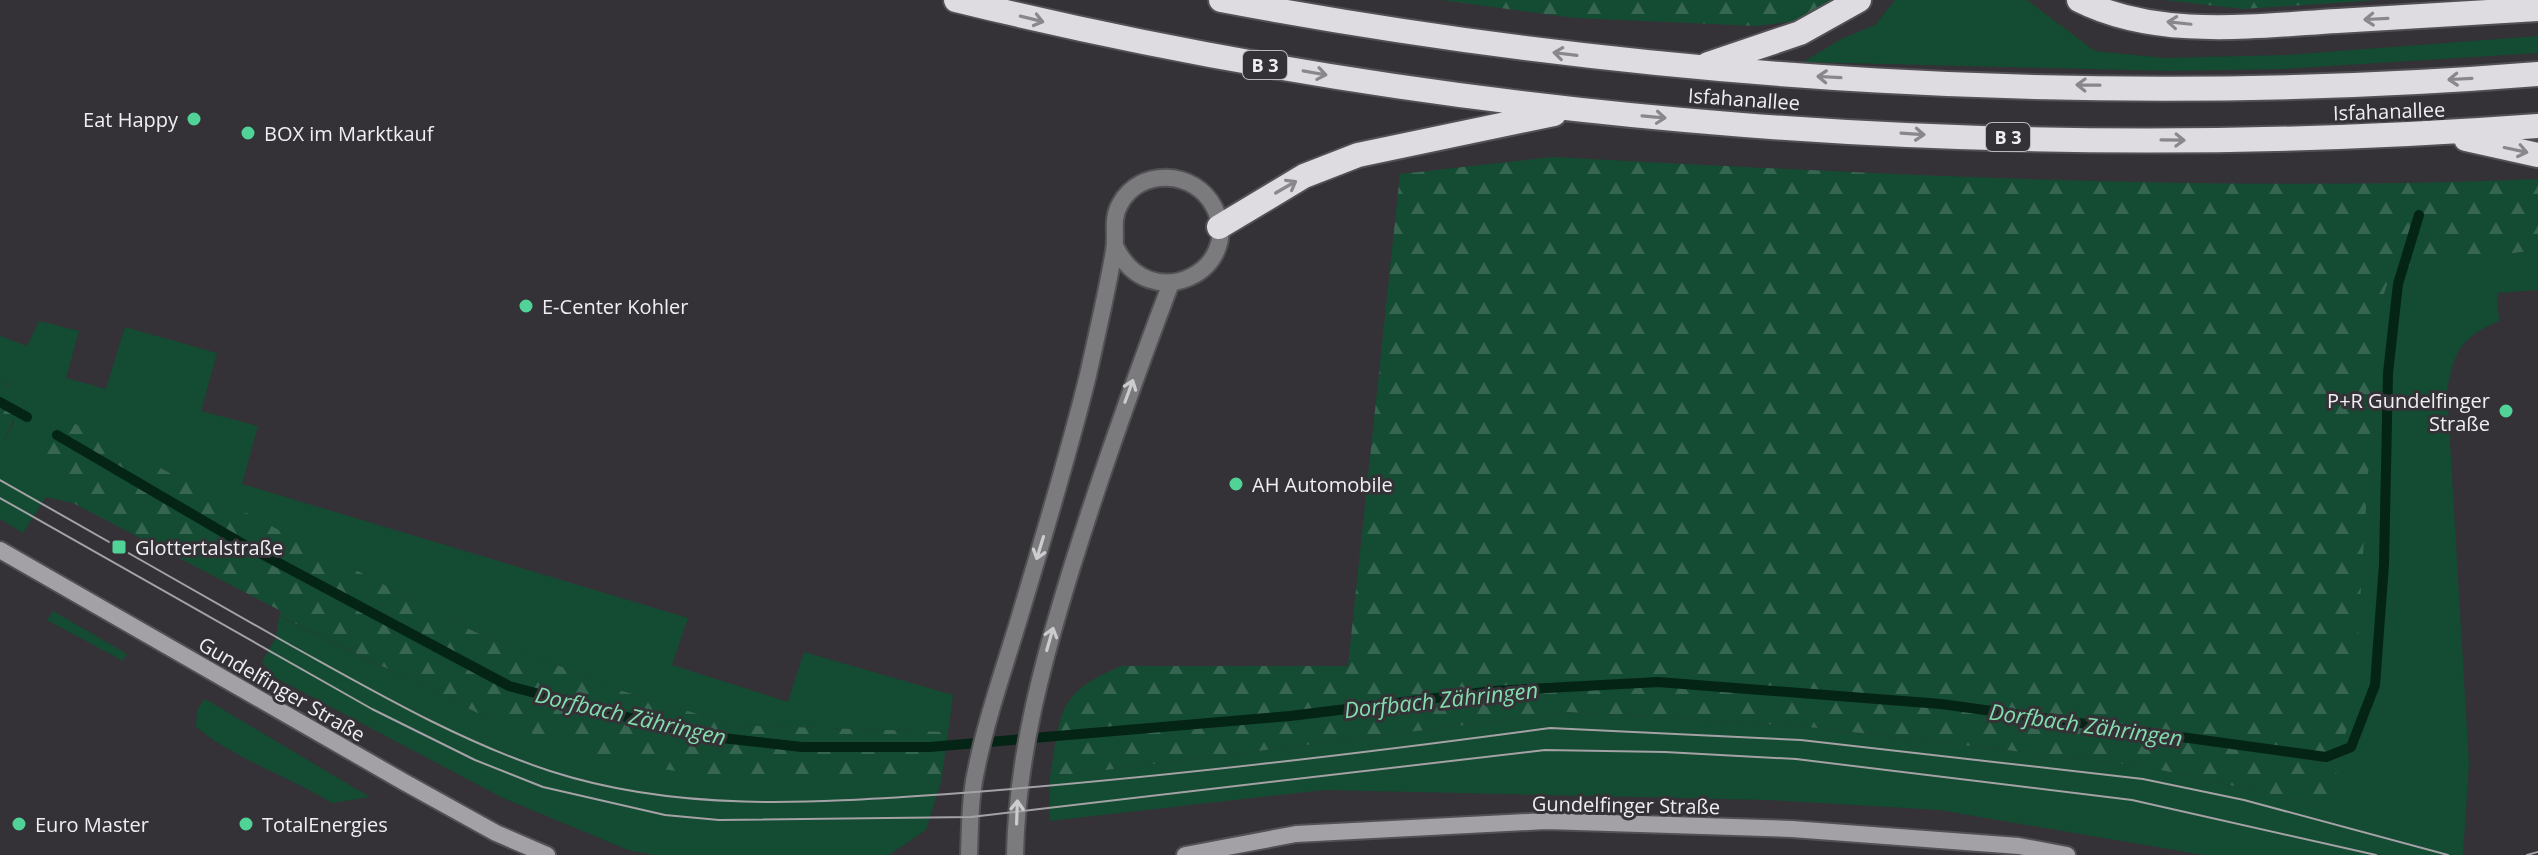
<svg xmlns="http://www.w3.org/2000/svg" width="2538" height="855" viewBox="0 0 2538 855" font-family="'Open Sans',sans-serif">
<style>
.grass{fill:#144b33}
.forest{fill:url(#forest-firs)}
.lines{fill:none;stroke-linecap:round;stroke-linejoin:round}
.stream{stroke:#042416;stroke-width:10}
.street-casing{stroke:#525054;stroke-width:20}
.secondary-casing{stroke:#525054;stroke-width:20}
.highway-casing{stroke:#525054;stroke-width:28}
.street{stroke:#7b7a7c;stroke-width:16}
.secondary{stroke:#a3a1a5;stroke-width:16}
.highway{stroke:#dedbe1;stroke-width:24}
.tram{stroke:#a4a2a6;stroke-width:2}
.oneway{stroke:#89868c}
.oneway2{stroke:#cccbce}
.poi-dot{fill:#51d398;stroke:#343236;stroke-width:3}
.labels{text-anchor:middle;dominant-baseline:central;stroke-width:6;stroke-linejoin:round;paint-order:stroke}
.shield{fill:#343236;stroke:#b7b6b9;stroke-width:2}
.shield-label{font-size:18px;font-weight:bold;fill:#efeef1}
.street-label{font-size:20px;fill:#efeef1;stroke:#343236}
.poi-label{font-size:20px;fill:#efeef1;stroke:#343236;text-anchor:start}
.water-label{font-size:22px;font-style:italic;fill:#84ddaf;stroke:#343236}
</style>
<defs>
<pattern id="forest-firs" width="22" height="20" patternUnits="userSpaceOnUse" patternTransform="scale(2)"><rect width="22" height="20" fill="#144b33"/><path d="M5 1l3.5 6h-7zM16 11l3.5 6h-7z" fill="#366551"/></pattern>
</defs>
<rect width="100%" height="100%" fill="#343236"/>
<path class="grass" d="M1895 0H2027L2095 51 2164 58 2285 55 2538 36V53L2284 69 2171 71 1803 62 1841 39 1875 25Z
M2538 250V290L2497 293 2499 321C2461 337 2454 351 2447 391L2469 764 2463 855H2204L1939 810 1768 800 1324 790 1049 821 1050 777 1568 712 1800 726 2142 766 2328 806 2378 314 2392 267Z
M39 321 79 331 66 378 106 389 125 327 217 353 201 411 258 426 242 484 688 618 672 665 788 702 804 652 953 695 948 732 734 725 619 690 475 632 68 421 79 495 73 503 46 497 23 533 0 519V446L14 423 9 385 0 379V336L27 346Z
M53 611 127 654 123 661 47 620Z
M279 616 494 721 866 780 941 782 926 830 889 855H654L628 850 503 798 276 678 262 662 276 637Z
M205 699 370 797 332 803C288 776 235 759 196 727L197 710Z"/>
<path class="forest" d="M1441 0H1832L1794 21 1757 26 1575 18Z
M2164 0H2378L2243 9Z
M1552 157C1880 174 2209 193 2538 179V250L2392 268 2378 314 2354 700 2328 806 2142 766 1800 726 1568 712 1050 777C1061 713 1056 692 1122 666H1348L1400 174Z
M0 379C28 396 13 424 0 446Z
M68 420 475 632 619 690 734 725 948 732 941 782 724 779 615 761 494 721 280 616 281 611 73 503 78 494 36 469Z"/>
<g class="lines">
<path class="stream" d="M0 402 27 417
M57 435 243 544 509 686 696 735 802 747H930L1290 716 1493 691 1658 682 1941 704 2326 757 2351 747 2375 685 2384 564 2388 373 2398 284 2419 215"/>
<defs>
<path id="street" d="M969 855C970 827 970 798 976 771 986 720 1004 669 1019 619 1043 538 1068 457 1088 375 1097 334 1107 292 1114 251 1117 234 1111 220 1120 204 1140 167 1195 170 1214 207 1246 270 1149 319 1115 246
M1015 855C1017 756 1042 664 1071 570 1101 473 1135 378 1171 283"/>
<path id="secondary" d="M0 550 404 782 496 833 547 855
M1185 855 1296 834 1546 821 1792 829 2019 846 2067 855"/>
<path id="highway" d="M956 0C1469 126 2011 165 2538 126
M1221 0C1649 81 2103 109 2538 74
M2079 0C2156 39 2253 26 2337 21 2404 17 2471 13 2538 9
M1708 64 1800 33 1859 0
M2466 139 2538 155
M1219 227 1304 176 1358 155 1554 114"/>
</defs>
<use href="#street" class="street-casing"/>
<use href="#secondary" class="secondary-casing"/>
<use href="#highway" class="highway-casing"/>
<use href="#street" class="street"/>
<use href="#secondary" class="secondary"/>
<use href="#highway" class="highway"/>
<path class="tram" d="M0 480C97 535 195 591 292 646 375 692 459 741 550 771 679 813 814 803 948 794 1149 779 1350 755 1550 728L1801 740 2143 779 2244 800 2448 855
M0 498 372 709 475 760 543 787 665 815 719 820 971 817 1545 750 1665 752 1796 759 2132 800 2376 855
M2527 855 2538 852"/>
</g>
<defs><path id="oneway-shaft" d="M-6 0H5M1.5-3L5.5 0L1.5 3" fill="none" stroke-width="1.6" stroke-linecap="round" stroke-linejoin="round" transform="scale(2)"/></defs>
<g class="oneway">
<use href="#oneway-shaft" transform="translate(1032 19) rotate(14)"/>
<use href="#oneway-shaft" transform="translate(2376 19) rotate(177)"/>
<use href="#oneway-shaft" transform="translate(2179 23) rotate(-174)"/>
<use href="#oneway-shaft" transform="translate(1565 54) rotate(-173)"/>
<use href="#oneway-shaft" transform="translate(1315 73) rotate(10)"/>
<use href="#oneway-shaft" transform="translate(1829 77) rotate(-177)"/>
<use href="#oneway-shaft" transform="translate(2460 79) rotate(177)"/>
<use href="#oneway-shaft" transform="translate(2088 85) rotate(-179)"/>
<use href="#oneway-shaft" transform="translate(1654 117) rotate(5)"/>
<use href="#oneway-shaft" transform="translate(1913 134) rotate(4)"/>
<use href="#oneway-shaft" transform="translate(2173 140) rotate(1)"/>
<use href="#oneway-shaft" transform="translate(2516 150) rotate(12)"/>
<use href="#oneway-shaft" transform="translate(1286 187) rotate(-30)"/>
</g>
<g class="oneway2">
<use href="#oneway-shaft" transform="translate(1129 391) rotate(-70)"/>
<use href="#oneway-shaft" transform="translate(1040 548) rotate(107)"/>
<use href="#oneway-shaft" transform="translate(1050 639) rotate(-74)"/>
<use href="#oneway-shaft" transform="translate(1017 812) rotate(-88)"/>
</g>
<g class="poi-dot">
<circle cx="194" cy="119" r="8"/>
<circle cx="248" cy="133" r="8"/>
<circle cx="526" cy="306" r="8"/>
<circle cx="2506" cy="411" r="8"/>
<circle cx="1236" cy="484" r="8"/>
<rect x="111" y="539" width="16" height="16" rx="4"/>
<circle cx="19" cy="824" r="8"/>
<circle cx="246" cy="824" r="8"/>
</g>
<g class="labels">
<g class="shield">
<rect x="1243" y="51" width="44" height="28" rx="6"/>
<rect x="1986" y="123" width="44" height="28" rx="6"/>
</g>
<g class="shield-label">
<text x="1265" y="65">B 3</text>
<text x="2008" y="137">B 3</text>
</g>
<g class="street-label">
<text transform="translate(1744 99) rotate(4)">Isfahanallee</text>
<text transform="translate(2389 111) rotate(-2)">Isfahanallee</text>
<text transform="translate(282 689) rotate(30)">Gundelfinger Straße</text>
<text transform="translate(1626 805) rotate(1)">Gundelfinger Straße</text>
</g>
<g class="poi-label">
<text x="178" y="119" text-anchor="end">Eat Happy</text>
<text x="264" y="133">BOX im Marktkauf</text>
<text x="542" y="306">E-Center Kohler</text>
<text x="2490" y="400" text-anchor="end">P+R Gundelfinger<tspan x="2490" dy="23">Straße</tspan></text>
<text x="1252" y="484">AH Automobile</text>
<text x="135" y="547">Glottertalstraße</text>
<text x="35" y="824">Euro Master</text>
<text x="262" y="824">TotalEnergies</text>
</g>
<g class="water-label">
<text transform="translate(1441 699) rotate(-6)">Dorfbach Zähringen</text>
<text transform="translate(631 715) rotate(13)">Dorfbach Zähringen</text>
<text transform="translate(2086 724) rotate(8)">Dorfbach Zähringen</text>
</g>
</g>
</svg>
